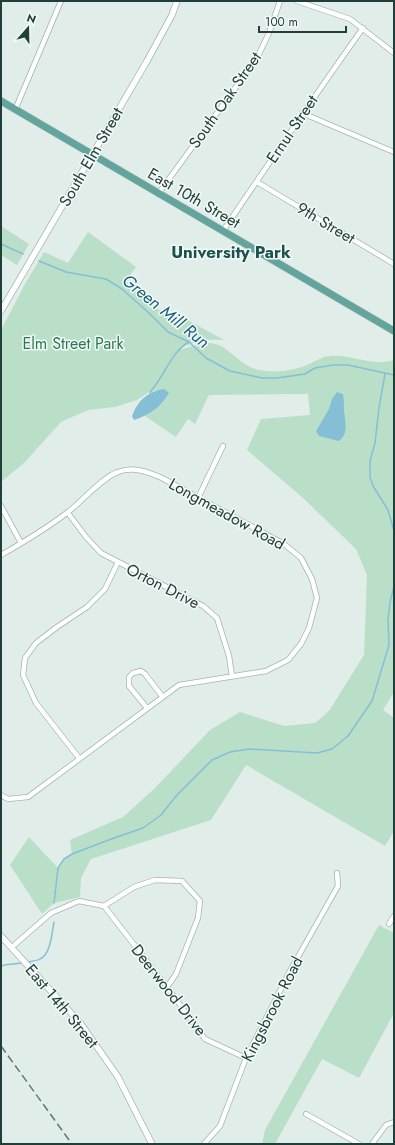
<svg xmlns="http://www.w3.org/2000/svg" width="395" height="1145" viewBox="0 0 395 1145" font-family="Jost,sans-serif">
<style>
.green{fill:#b9dfc9}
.water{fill:#86bed5}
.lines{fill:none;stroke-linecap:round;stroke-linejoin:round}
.stream{stroke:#86bed5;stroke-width:1.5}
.minor-casing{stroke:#a3b5b1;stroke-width:6}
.tertiary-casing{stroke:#a3b5b1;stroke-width:7}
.primary-casing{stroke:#c1c9c8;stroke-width:8}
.minor{stroke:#fff;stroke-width:4.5}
.tertiary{stroke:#fff;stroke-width:5.5}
.primary{stroke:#63a59d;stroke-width:7}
.rail{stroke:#5b7a76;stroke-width:1.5;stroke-dasharray:8 4;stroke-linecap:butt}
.labels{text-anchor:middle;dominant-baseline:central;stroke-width:3;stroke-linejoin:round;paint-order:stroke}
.street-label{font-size:16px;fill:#203f3b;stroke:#f2f9f7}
.park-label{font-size:16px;fill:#287852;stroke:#f2f9f7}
.neighbourhood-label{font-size:17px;font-weight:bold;fill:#1b524d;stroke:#f2f9f7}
.water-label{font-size:17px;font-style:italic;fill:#175e7e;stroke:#f2f9f7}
</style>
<rect width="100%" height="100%" fill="#e1ede9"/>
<path class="green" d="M1 226 29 244 17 265 1 255Z
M88 232 136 267 126 281 175 324 184 318 224 340C209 338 197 342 183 346L179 350C187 348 203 342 209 343 228 343 238 366 259 370 274 373 293 371 307 365 315 362 322 356 330 356 352 354 372 367 394 360V692L383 710 394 718V831L385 846 246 765 211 820 91 859 81 878 80 897 54 903 42 914 10 865 29 837 58 868 64 859 72 854 70 840 123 817 154 789 210 730 240 712 284 726 315 723 329 711 364 655 367 575 356 549 302 497 247 450 261 419 310 415 308 394 209 395 195 424 188 419 176 437 145 416 163 402 169 393 157 390 150 393 149 392 137 400 115 407 88 410 61 422 24 463 1 482V330L25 284 44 252 68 263Z
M379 925 394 933V1013L359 1078 322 1059 275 1144H262L265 1130Z"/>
<path class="water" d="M164 389 169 393C161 407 149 415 134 420L132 416C138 400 147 392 164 389Z
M337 392 343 394C344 400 344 405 344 411 345 421 349 434 339 441L319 436 316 431 329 409 332 399Z"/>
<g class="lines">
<path class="stream" d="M1 244 23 254
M39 261 66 272 106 279 122 289 149 313 168 332 189 342 206 358 230 371 262 378H277L305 374 315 368 333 365H348L394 375
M385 374 379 408 375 443 370 461V477L373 486 388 510 394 531
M150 393C151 389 155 387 157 383 167 369 173 351 189 342
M54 903 58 868 64 859 72 854 114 838 143 828 161 815 177 795 212 760 230 752 249 749 317 753 332 749 348 736 372 701 389 645 388 620 390 602 394 586
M28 962C32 961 37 961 40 959 51 955 52 931 54 922
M1 967 4 965 22 963"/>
<defs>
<path id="minor" d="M297 1 350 19 394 53
M15 110 61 1
M302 113 394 152
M257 182 394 264
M158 194 257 58 269 33 280 1
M223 231C269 163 315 95 363 28
M198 498 223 446
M1 506 21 543
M68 513 86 537 101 553 203 606 217 618 229 656 232 676
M1 555C24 542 47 528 68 512 81 502 104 476 118 472 133 466 148 472 162 478L284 544 301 558 312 579 317 598 309 628 301 644 288 660 266 671 179 685 28 797 8 799 1 795
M147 708 129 686V677L133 673 141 671 145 674 162 696
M79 758 36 703 23 675 25 658 36 643 57 627 87 607 105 589 118 562
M104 906 167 987 205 1039 246 1058
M389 924 394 916
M12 947 51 913 79 901 104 906 134 887 155 880 182 881 200 901 198 918 176 974 167 987
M306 1114 359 1144
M204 1144 220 1126 246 1058 290 971 338 886 337 873
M372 1144 386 1125 394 1122"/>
<path id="tertiary" d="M1 311 147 61 172 15 177 1
M1 936 81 1024 118 1077 152 1144"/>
<path id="primary" d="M1 101 394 331"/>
</defs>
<use href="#minor" class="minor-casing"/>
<use href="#tertiary" class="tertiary-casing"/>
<use href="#primary" class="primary-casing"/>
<use href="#minor" class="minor"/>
<use href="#tertiary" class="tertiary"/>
<use href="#primary" class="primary"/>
<path class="rail" d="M1 1046 72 1144"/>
</g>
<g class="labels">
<g class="street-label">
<text transform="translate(225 100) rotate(-55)">South Oak Street</text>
<text transform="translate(292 129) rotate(-56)">Ernul Street</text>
<text transform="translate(91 157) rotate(-60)">South Elm Street</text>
<text transform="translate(194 198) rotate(30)">East 10th Street</text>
<text transform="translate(326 223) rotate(31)">9th Street</text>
<text transform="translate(227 514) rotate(29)">Longmeadow Road</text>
<text transform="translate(163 586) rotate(27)">Orton Drive</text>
<text transform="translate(169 990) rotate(52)">Deerwood Drive</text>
<text transform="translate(62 1006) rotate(50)">East 14th Street</text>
<text transform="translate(272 1009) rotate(-63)">Kingsbrook Road</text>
</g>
<g class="park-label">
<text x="73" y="343">Elm Street Park</text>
</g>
<g class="neighbourhood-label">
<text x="231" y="252">University Park</text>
</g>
<g class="water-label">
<text transform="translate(166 311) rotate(39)">Green Mill Run</text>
</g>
</g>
<rect width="395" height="1145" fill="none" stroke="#203f3b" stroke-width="4"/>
<g transform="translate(28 28) rotate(20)" stroke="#f2f9f7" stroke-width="3" paint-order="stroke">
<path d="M0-3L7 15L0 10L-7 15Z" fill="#203f3b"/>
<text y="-6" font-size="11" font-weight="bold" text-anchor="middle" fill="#203f3b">N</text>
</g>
<path d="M259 26v6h87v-6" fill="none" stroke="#203f3b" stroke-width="2"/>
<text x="265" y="26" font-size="12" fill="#203f3b" stroke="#f2f9f7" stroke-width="3" paint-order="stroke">100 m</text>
</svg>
